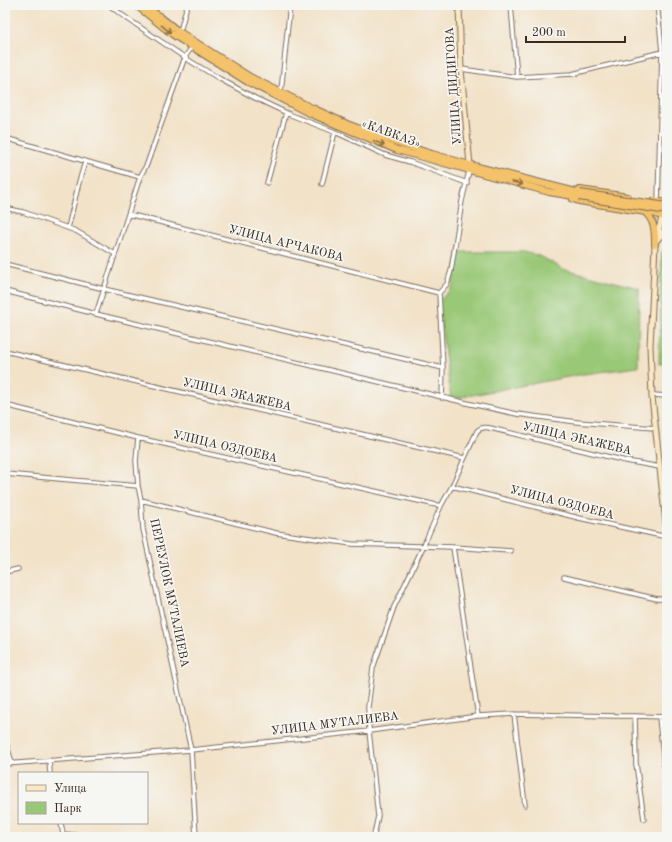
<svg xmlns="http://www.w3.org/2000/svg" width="672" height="842" viewBox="0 0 672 842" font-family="'Old Standard TT',serif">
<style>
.green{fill:#99c876;stroke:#6a794a}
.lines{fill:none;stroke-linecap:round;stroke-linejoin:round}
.street-casing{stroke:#7b6a5a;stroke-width:5.5}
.secondary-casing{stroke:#7b6a5a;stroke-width:7}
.highway-casing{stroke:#7b6a5a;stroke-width:8}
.street{stroke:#fff;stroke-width:3.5}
.secondary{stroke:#fae7c3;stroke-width:5}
.highway{stroke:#f3c26a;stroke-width:6}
.highway-bridge-casing{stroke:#7b6a5a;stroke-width:8;stroke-linecap:butt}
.highway-bridge{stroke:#f3c26a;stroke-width:6}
.oneway{stroke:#8e6e40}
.labels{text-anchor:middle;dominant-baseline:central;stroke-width:3.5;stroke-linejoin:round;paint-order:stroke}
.street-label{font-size:12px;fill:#3b2a1e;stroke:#f6f6f2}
</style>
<rect width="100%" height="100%" fill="#f6f6f2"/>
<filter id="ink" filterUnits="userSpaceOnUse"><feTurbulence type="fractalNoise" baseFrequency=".025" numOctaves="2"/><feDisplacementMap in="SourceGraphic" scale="8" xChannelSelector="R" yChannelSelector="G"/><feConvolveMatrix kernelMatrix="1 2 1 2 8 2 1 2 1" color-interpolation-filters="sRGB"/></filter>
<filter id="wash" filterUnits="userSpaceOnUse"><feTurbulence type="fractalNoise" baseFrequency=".012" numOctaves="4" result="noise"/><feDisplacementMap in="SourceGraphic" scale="16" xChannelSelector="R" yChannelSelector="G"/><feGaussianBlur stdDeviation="0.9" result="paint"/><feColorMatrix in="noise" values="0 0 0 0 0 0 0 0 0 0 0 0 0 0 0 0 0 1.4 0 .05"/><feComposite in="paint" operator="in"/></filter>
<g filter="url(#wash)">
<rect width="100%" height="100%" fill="#f2e2c8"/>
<path class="green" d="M458 252H524L540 256 563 269 639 288 638 367 584 374 451 399 438 302 452 288Z
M662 252H667V363L659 364Z"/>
</g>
<g filter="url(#ink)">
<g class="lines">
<defs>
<path id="street" d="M109 5 122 15 190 61 220 79 255 98 291 115 335 132 385 155 410 162 467 183
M511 5 517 77
M657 5 660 30 662 52 658 202
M178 31 181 28 187 5
M461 69 517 77 572 74 662 52
M281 92 290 5
M5 138 140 177
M267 183 286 113
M322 184 335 132
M5 208 23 212 76 231 115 254
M128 214 439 293
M68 228 79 182 85 162
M5 264 104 289 443 368
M5 291 96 314 471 404 517 414 577 422 655 428
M96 314 140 177 147 164 185 57 192 47
M5 351 464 458
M652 395 667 396
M442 398 443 368 439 293 447 284 451 271 462 201 469 171
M5 405 138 438 441 506
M138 438 136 461 138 486 141 500 143 529 191 750 196 837
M5 474 138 486
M452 486 579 518 667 537
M141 500 276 533 352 544 453 547 478 716
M453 547 511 551
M5 572 18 569
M564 577 657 599H667
M514 714 525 805
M635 716 636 764 644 819
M659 717 664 765
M5 739 12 763
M49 760 50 773
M5 764 191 750 369 731 478 716 514 714 616 716H635L667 717
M61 823 63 834 98 837
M371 837 374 835 378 816 369 731 368 707 373 668 394 607 423 547 441 506 452 486 477 431C481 427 485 427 490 428L626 461 660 467"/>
<path id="secondary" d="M459 5 461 69 470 165
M663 214 655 244 654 267 650 346 652 397 667 532
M657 240 667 227"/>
<path id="highway" d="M136 5 172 34 248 82 309 113 397 150 549 192 579 197
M145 5 178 31 250 77 312 108 347 124 397 143 432 154 470 165 580 193
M580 190 628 197
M573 199 579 201 652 213 667 218
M653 201 667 203
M645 212C655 221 655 232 655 244"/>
</defs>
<use href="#street" class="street-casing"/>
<use href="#secondary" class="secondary-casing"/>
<use href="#highway" class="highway-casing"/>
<use href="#street" class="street"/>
<use href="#secondary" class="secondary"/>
<use href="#highway" class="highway"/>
<defs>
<path id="highway-bridge" d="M580 193 667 206
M579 197 667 211"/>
</defs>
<use href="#highway-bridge" class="highway-bridge-casing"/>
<use href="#highway-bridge" class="highway-bridge"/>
</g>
<defs><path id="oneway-shaft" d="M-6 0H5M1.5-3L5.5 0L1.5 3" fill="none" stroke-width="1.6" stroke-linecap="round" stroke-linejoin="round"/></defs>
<g class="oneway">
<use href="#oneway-shaft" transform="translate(166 29) rotate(39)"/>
<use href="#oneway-shaft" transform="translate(379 143) rotate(23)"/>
<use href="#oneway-shaft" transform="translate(517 183) rotate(15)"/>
</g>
</g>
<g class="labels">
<g class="street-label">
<text transform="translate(454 86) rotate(-94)">УЛИЦА ДИДИГОВА</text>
<text transform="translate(391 134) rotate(20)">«КАВКАЗ»</text>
<text transform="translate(286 244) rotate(14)">УЛИЦА АРЧАКОВА</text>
<text transform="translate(237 395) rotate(13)">УЛИЦА ЭКАЖЕВА</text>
<text transform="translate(577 439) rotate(13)">УЛИЦА ЭКАЖЕВА</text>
<text transform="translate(225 447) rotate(13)">УЛИЦА ОЗДОЕВА</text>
<text transform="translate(562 503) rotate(14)">УЛИЦА ОЗДОЕВА</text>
<text transform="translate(169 593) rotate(78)">ПЕРЕУЛОК МУТАЛИЕВА</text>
<text transform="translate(335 724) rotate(-7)">УЛИЦА МУТАЛИЕВА</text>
</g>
</g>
<rect width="672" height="842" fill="none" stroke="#f6f6f2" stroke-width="20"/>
<rect x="18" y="772" width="130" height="52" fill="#f6f6f2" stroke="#aba49d"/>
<rect x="26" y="785" width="20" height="6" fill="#fae7c3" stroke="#aba49d"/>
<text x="54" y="792" font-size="12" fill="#3b2a1e">Улица</text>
<rect x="26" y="802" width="20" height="12" fill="#99c876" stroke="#aba49d"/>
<text x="54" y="812" font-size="12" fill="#3b2a1e">Парк</text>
<path d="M526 36v6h99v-6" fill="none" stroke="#3b2a1e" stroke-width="2"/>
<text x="532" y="36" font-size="12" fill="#3b2a1e" stroke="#f6f6f2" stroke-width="3" paint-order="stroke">200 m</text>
</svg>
